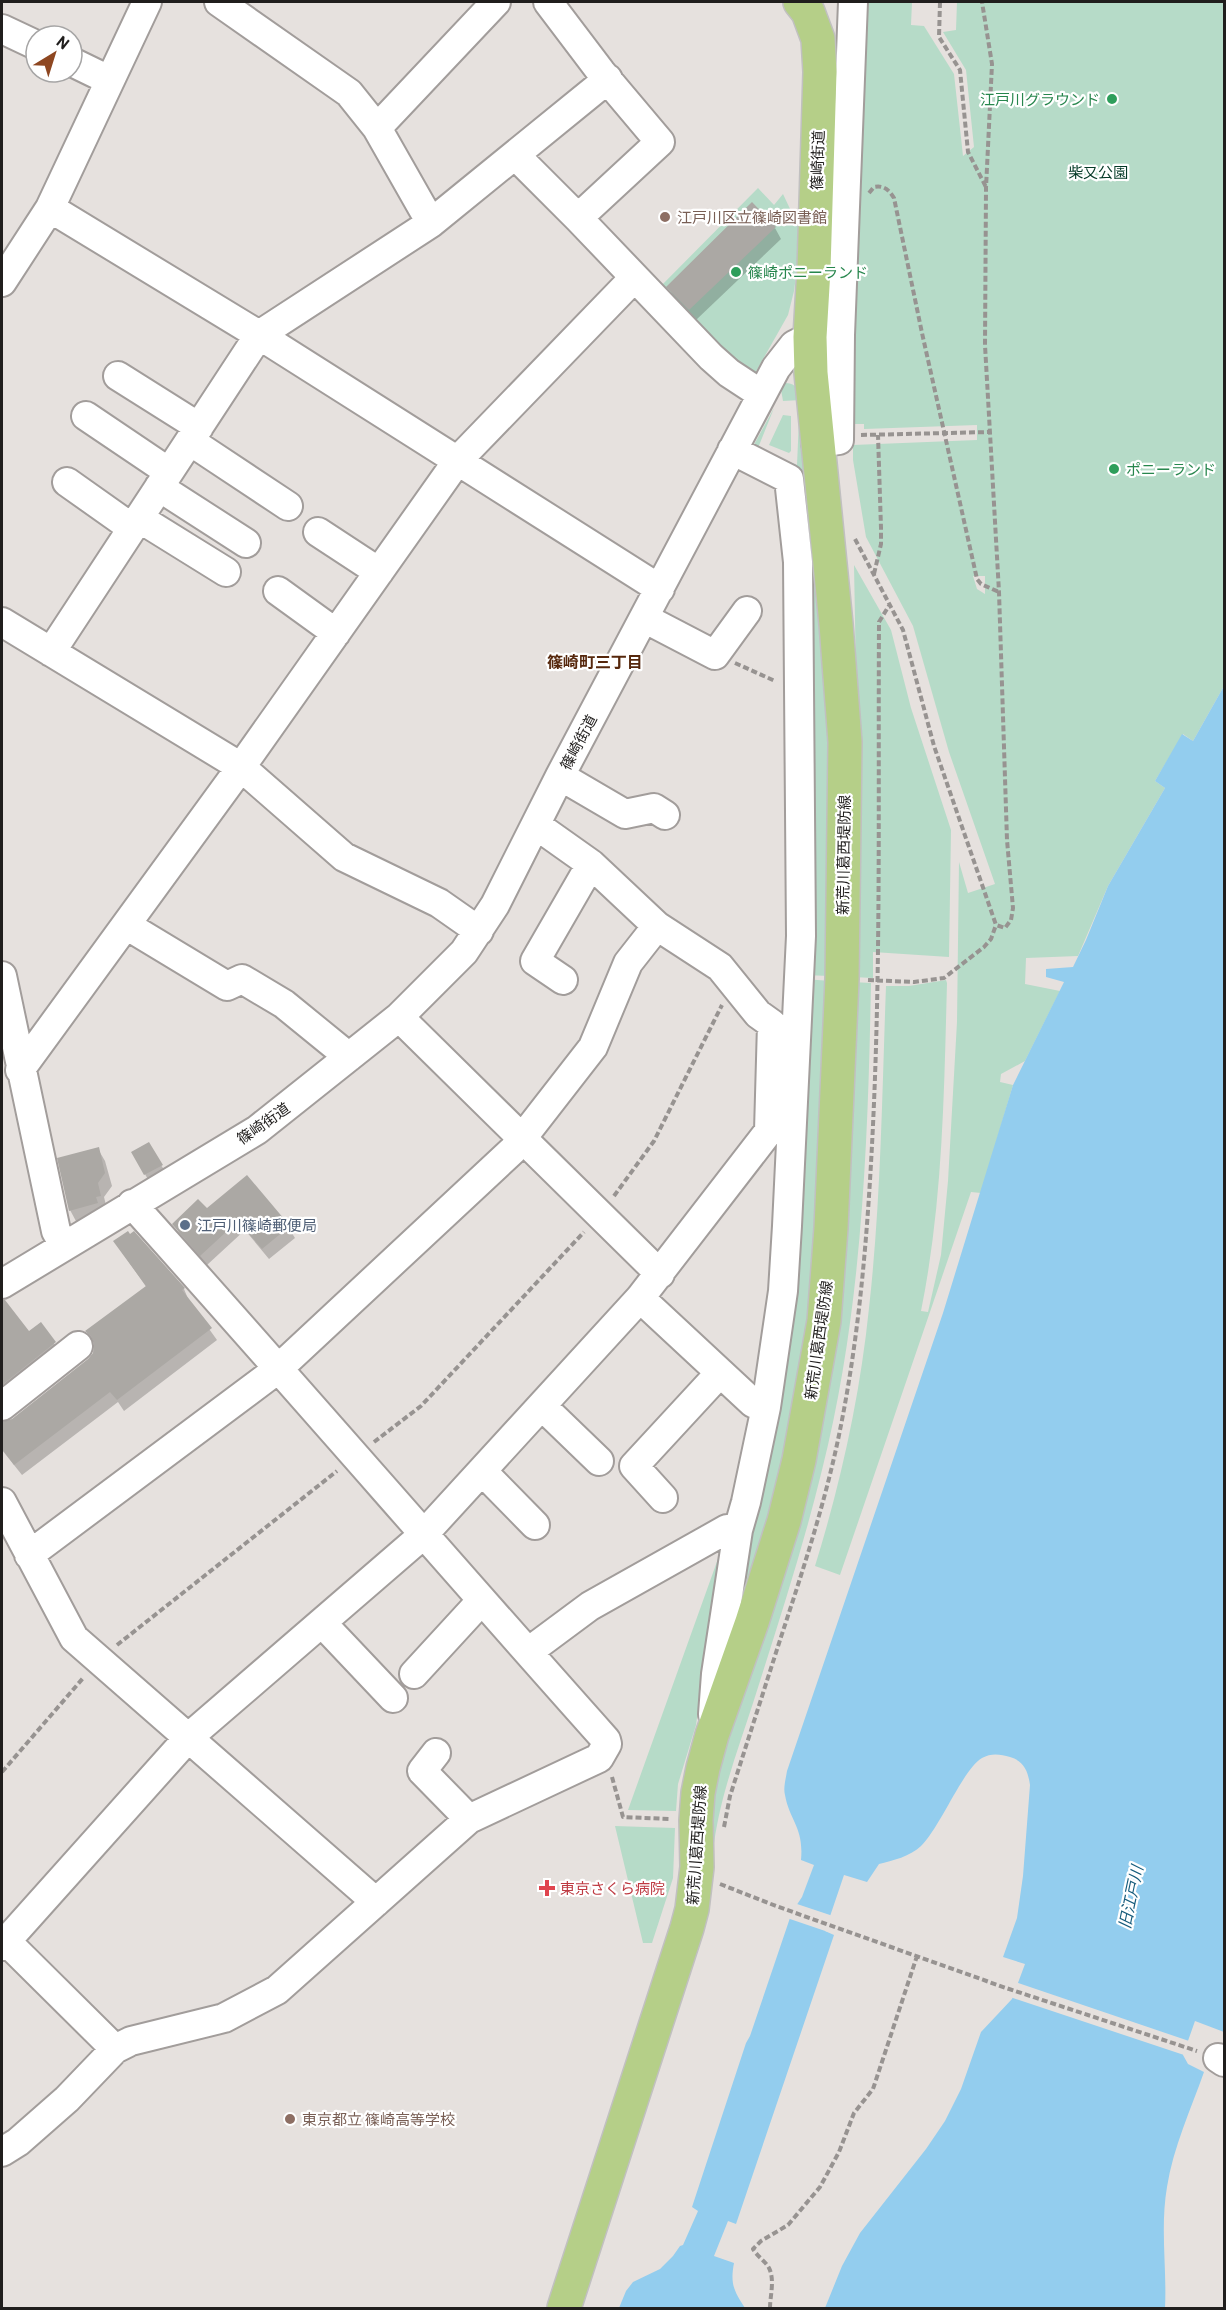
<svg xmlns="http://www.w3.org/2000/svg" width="1226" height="2310" viewBox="0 0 1226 2310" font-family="Barlow,'Noto Sans JP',sans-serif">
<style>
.green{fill:#b6dbc8;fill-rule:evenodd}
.water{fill:#93cdee}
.pier{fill:#e6e1de}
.shadow{fill:#0003}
.building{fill:#aba8a4}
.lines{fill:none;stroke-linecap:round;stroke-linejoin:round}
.minor-casing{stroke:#a29d9b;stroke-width:32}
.major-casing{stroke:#c1c0c0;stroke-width:36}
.path{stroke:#979391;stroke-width:4;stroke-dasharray:6 3;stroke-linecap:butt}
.minor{stroke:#fff;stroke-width:28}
.major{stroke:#b5cf88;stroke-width:33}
.leisure-dot{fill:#2e9e5b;stroke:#fff;stroke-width:2}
.education-dot{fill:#8d6e63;stroke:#fff;stroke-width:2}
.service-dot{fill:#5c6f8a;stroke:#fff;stroke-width:2}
.health-dot{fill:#e0444e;stroke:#fff;stroke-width:2}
.labels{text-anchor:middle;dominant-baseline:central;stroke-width:4.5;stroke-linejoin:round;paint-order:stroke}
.leisure-label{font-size:15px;fill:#27864d;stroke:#fff;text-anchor:start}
.street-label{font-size:15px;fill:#201e1d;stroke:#fff}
.park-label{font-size:15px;fill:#053a27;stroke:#fff}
.education-label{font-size:15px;fill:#785e54;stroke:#fff;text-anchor:start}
.service-label{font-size:15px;fill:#4e5e75;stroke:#fff;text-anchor:start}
.health-label{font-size:15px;fill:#be3a42;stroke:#fff;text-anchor:start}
.neighbourhood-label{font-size:16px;font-weight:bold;fill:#56270c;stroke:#fff}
.water-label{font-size:16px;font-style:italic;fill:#165c7c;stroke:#fff}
</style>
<rect width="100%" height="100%" fill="#e6e1de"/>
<path class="green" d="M857 2H912L911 25 924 26 954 74 963 156 974 147 966 70 943 32 956 30 957 2H1224V686L1193 741 1183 734 1155 781 1165 788 1108 886 1078 956 1026 958 1025 984 1060 991 1025 1061 1001 1074 1000 1082 1013 1085 981 1193 971 1192 840 1575 815 1566C841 1482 860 1396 869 1308 881 1201 882 1094 886 986H909L946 980 947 983C944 1093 943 1202 921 1311L928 1312 941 1255 948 1181 957 1022 959 862 968 893 995 884 949 752 913 626 866 537 853 460V445L977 440V425L864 429V424H854V397H846ZM973 576H985V594L977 589Z
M758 188 774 205 783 194 799 228V254L794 291 788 315 754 375 744 376 657 290Z
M786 383C797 384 798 389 801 400L783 401 780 384Z
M774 408 758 448 797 465 799 419 803 416 831 695 830 976 804 975 795 475 750 452Z
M783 415 791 416V451L789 453 769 445Z
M854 565 891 630 911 708 951 830 949 957 873 952V978L853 977 858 784Z
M804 979 831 981 825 1188 794 1436 724 1675Z
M852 982 871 983C868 1144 862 1312 822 1470 803 1548 778 1624 754 1700 738 1750 718 1801 713 1853L709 1788 773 1600Z
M719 1556 696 1725 678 1784 676 1811 628 1810Z
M615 1826 675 1828 673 1878 652 1943H643Z"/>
<path class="water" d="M1224 686V2032L1195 2021 1183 2055 1188 2064 1204 2072C1191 2109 1173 2148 1167 2187 1160 2228 1167 2268 1165 2308H825L842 2266 860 2233 926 2149 945 2121 961 2089 981 2032 1012 1999 1025 1964 1003 1957 1017 1918 1023 1876 1030 1785C1028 1771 1024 1761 1010 1757 1000 1754 991 1753 982 1758 963 1769 941 1826 921 1846 911 1856 892 1861 879 1864L867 1882 844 1875 825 1931 834 1935 736 2224 728 2221 714 2256 734 2263C730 2284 734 2291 745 2308H619L626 2291 633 2282 660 2269 673 2256 680 2246 683 2245 698 2211 692 2207 746 2043 750 2036 792 1912 802 1897 814 1865 801 1860C804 1827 790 1822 785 1795 783 1788 786 1778 787 1771L943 1313 1013 1085 1064 982 1046 977V969L1073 967 1086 940 1108 886 1165 788 1155 781 1182 734 1193 741Z"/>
<path class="pier" d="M794 1903 833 1916 829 1930 837 1935 787 1918Z
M1015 1982 1192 2042 1187 2056 1010 1997Z"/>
<path class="shadow" d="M775 228 781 239 696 320 675 298 668 287Z
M148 1144 166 1173 150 1183 133 1153Z
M98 1149 105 1161 112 1186 104 1197 107 1209 77 1223 70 1210Z
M207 1210 288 1227 295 1238 269 1259 245 1230 207 1265 180 1234 174 1224Z
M115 1242 184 1289 189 1301 217 1340 124 1411 118 1402 22 1475 2 1450V1423L13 1420 89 1360 94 1353 96 1345 87 1332 147 1288Z
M8 1306 29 1333 40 1324 61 1353 2 1400V1312Z"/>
<path class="building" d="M752 202 776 227 689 310 666 287Z
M149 1142 163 1165 144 1175 131 1152Z
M99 1147 105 1173 98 1183 101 1196 96 1197 98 1203 69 1211 57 1158Z
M247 1175 290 1226 262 1249 238 1221 200 1256 172 1224 198 1199 207 1208Z
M128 1231 130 1234 134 1231 185 1288 182 1290 212 1328 117 1400 110 1392 14 1465 2 1449V1422L12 1419 88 1359 93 1353 94 1344 91 1336 85 1331 146 1286 113 1241Z
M2 1300H5L29 1331 41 1322 56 1342 2 1385Z"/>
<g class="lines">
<defs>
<path id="minor" d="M219 2 349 93 377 128 431 223
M548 2 601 72 660 142 578 218 711 357 729 373 761 394
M2 29 36 45
M72 62 109 80
M377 128 496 2
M515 155 578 218
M50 208 259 335 660 589
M2 282 50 208 147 2
M118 376 199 427
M86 416 169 472
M190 441 288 506
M816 443 839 440 840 335 853 2
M67 482 132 528
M159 487 246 543
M139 518 226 572
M318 532 379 572
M278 591 336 633
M644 618 715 655 747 611
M2 622 241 767 344 857 439 903 479 931
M51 652 259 335 431 223 608 79
M560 776 625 814 654 808 665 815
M126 925 227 986 242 979 284 1004 349 1057
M2 976 56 1231 64 1245
M563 980 535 961 591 864
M399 1017 660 1274
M20 1070 241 767 458 460 634 278
M2 1284 257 1130 399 1017 464 952 495 905 560 776 776 368 794 345 810 337
M640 1298 753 1403 766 1407
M2 1406 78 1346
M542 1406 599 1461
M482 1471 535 1525
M663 1498 634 1466 719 1374
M2 1502 74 1638 376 1902
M29 1555 278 1369 513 1150 593 1047 628 963 657 926
M322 1623 393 1698
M528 1652 590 1606 727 1529 738 1530
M414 1674 482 1600
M713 1714 716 1674 738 1530 746 1502 766 1407 783 1291 787 1226 801 936 798 562 789 479 732 450
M436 1753 422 1771 469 1819
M6 1941 115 2049
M2 1946 189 1737 423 1535 640 1298 769 1131 772 1024 758 1014 720 967 657 926 591 864 536 825
M1218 2058 1224 2062
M2 2152 18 2142 67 2099 115 2049 131 2041 224 2018 277 1990 469 1819 599 1758 607 1744 606 1740C447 1562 291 1381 132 1204"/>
<path id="major" d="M564 2308 687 1928 692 1909 697 1867 696 1820 698 1793 703 1768 712 1735 752 1622 784 1521 799 1460 824 1321 831 1228 842 979 845 742 836 624 811 373 810 337 814 269 820 72 818 39 808 12 800 2"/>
</defs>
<use href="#minor" class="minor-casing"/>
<use href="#major" class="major-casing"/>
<path class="path" d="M940 2 939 37 960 70 968 152 986 187
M869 193 874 187C884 185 889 190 894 198L922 333 977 579 981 584 999 592
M861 435 991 432
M855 539 903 630 934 746 996 925 1005 928 1011 920 1013 908 1007 840 999 592 985 345 986 188 992 64 982 2
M874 574 881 544V528L878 435
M735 663 775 681
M868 980 914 982 944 978 984 947 991 939 996 925
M614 1196 654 1141 722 1005
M374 1442 421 1406 584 1232
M117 1645 337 1471
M2 1772 84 1677
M612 1777 623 1817 670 1819
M724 1827 730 1796C747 1743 764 1690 781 1637 803 1570 825 1503 839 1435 860 1333 868 1229 873 1125 881 957 878 790 879 622L890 604
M720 1884 776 1906 1006 1988 1197 2051
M770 2308C770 2296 775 2280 769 2268 766 2262 757 2256 753 2249L761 2241 788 2225 820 2187 839 2152 854 2113 873 2089 917 1956"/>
<use href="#minor" class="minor"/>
<use href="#major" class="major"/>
</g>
<g class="leisure-dot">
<circle cx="1112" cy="99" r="6"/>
<circle cx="736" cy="272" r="6"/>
<circle cx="1114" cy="469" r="6"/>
</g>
<g class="education-dot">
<circle cx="665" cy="217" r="6"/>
<circle cx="290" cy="2119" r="6"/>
</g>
<circle class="service-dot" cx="185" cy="1225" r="6"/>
<path class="health-dot" d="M544 1879h6v6h6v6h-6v6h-6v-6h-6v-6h6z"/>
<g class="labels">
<g class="leisure-label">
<text x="1100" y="99" text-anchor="end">江戸川グラウンド</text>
<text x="748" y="272">篠崎ポニーランド</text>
<text x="1126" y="469">ポニーランド</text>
</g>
<g class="street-label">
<text transform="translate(817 160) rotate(-88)">篠崎街道</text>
<text transform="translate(578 742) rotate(-62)">篠崎街道</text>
<text transform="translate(843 855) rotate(-89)">新荒川葛西堤防線</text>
<text transform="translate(263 1123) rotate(-35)">篠崎街道</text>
<text transform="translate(818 1340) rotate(-82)">新荒川葛西堤防線</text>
<text transform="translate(696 1845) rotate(-86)">新荒川葛西堤防線</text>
</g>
<g class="park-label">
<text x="1098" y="172">柴又公園</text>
</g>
<g class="education-label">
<text x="677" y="217">江戸川区立篠崎図書館</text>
<text x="302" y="2119">東京都立 篠崎高等学校</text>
</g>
<g class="service-label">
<text x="197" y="1225">江戸川篠崎郵便局</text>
</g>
<g class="health-label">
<text x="560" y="1888">東京さくら病院</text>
</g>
<g class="neighbourhood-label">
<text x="595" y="661">篠崎町三丁目</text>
</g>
<g class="water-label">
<text transform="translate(1130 1897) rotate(-78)">旧江戸川</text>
</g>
</g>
<rect width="1226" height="2310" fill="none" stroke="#201e1d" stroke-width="6"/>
<g transform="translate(54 54) rotate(38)"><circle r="28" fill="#ffffff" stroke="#a6a5a5" stroke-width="1.5"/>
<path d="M0-4.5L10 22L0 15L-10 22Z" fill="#8e4721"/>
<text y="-9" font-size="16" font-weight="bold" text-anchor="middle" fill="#201e1d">N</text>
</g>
</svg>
